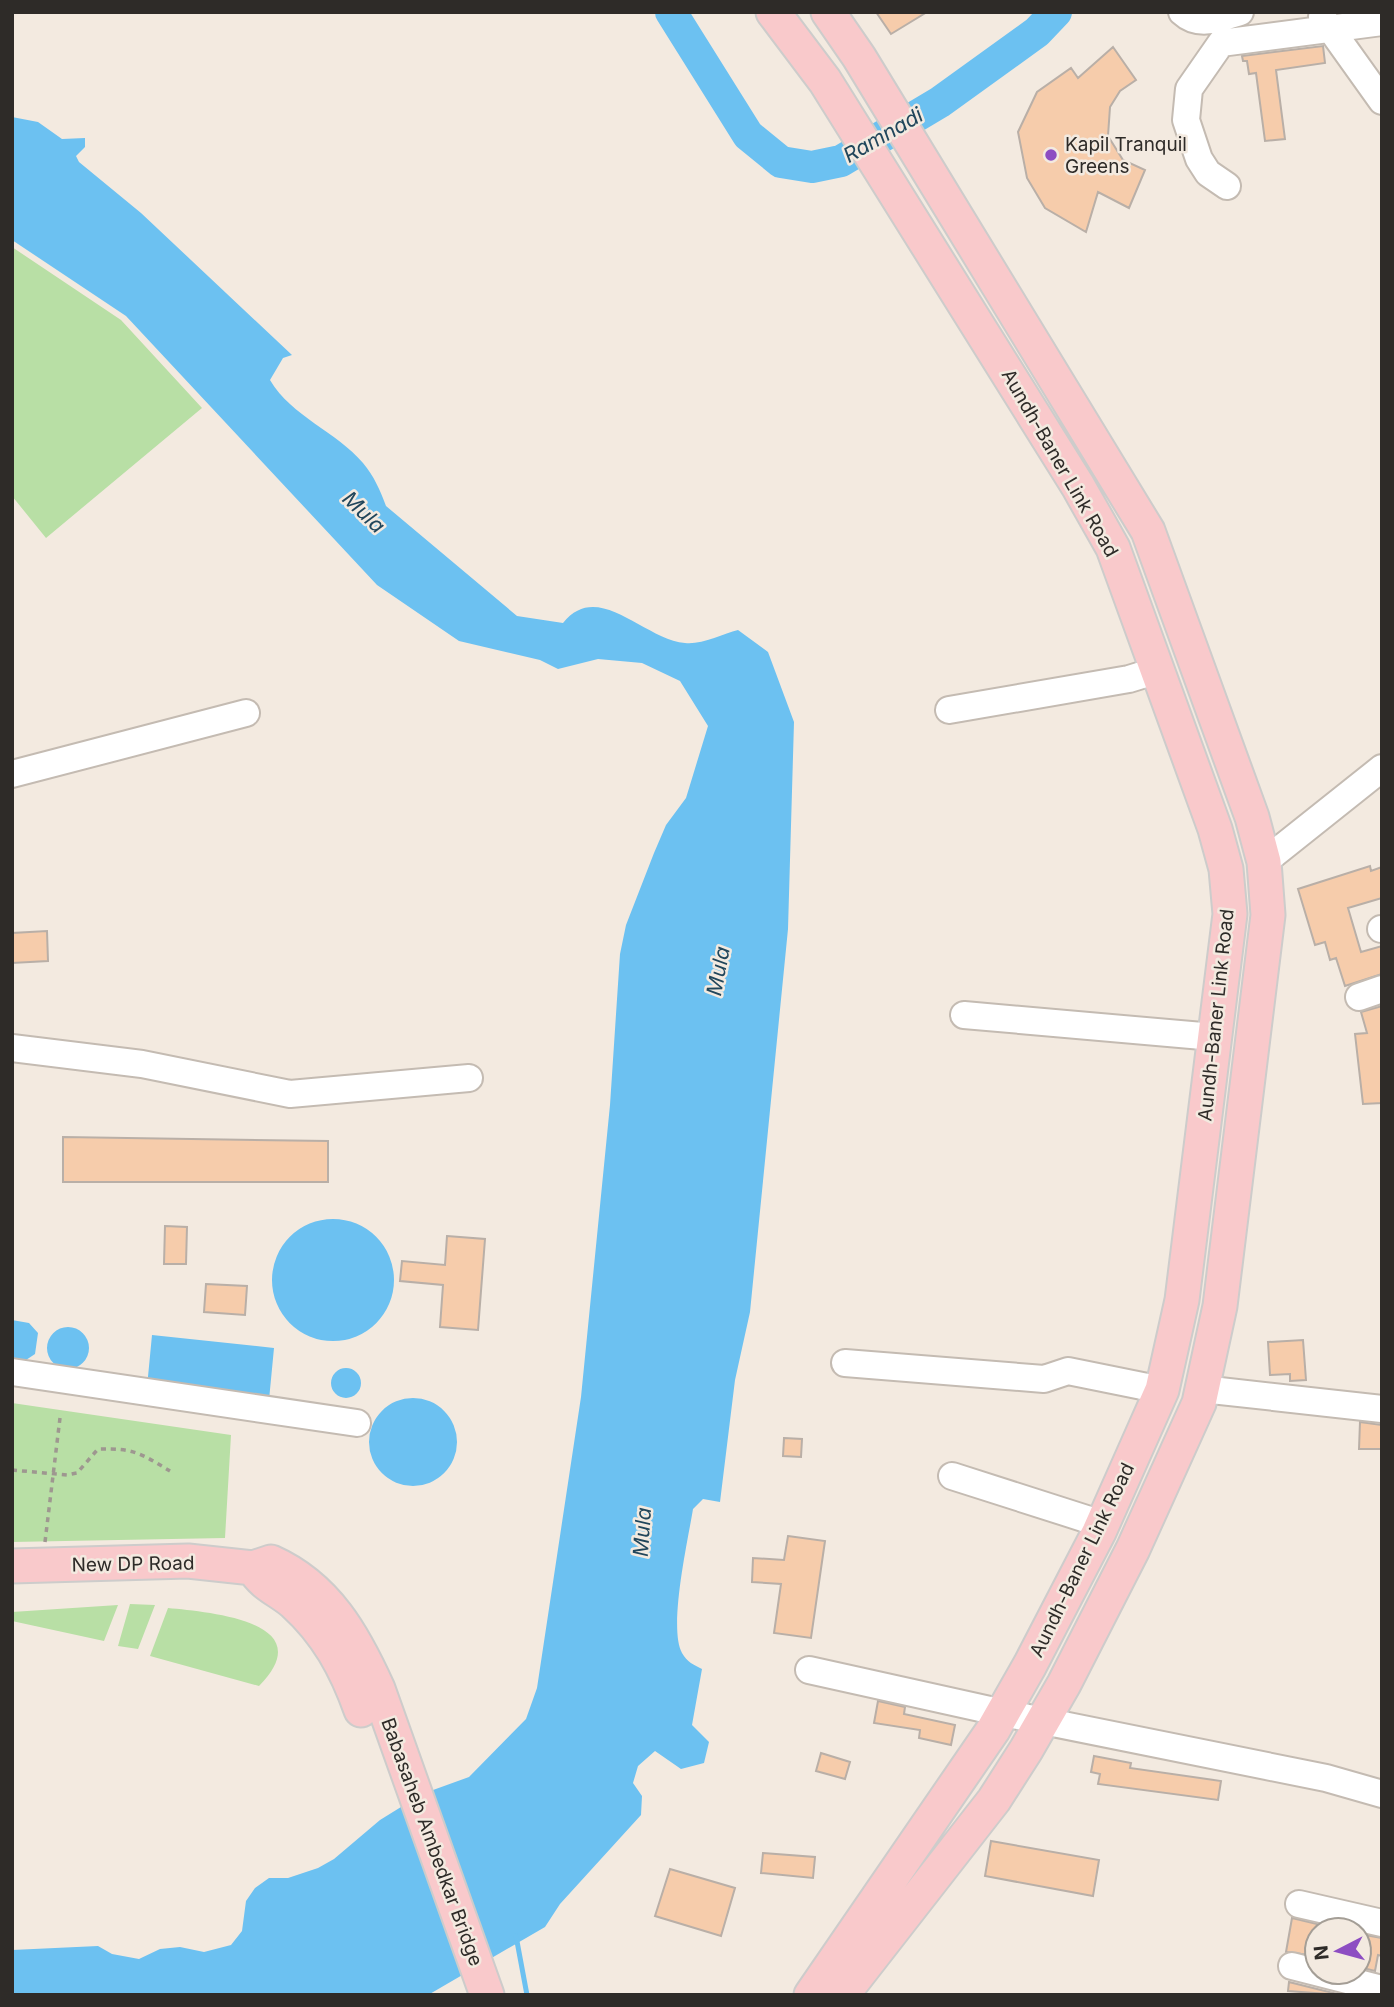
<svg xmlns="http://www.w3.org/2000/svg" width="1394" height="2007" viewBox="0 0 1394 2007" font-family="Inter,sans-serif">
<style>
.green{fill:#b8dfa5}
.water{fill:#6cc1f1}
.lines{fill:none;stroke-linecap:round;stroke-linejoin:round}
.stream{stroke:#6cc1f1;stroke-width:5}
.river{stroke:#6cc1f1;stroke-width:32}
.building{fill:#f6ccab;stroke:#b9afa7;stroke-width:2}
.minor-casing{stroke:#c4bbb2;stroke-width:30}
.major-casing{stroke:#cdcccb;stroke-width:37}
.path{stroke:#9e9790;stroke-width:3.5;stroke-dasharray:5 5;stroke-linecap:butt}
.minor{stroke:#fff;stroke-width:26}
.major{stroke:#f9c9cb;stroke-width:33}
.poi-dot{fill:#8d4dc2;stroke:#f3eae0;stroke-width:2.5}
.labels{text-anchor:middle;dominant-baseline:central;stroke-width:5;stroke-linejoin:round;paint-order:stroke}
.poi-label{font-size:19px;fill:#2e2b28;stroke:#f3eae0;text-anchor:start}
.street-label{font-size:19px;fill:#2e2b28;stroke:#f3eae0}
.water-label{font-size:21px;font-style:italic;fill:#21465b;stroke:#f3eae0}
</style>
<rect width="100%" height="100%" fill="#f3eae0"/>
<path class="green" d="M12 247 121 320 202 408 46 538 12 496Z
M12 1403 231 1435 225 1538 12 1542Z
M130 1604 155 1605 138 1649 118 1646Z
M118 1605 104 1641 12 1621V1612Z
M168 1608C208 1612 323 1621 259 1686L150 1656Z"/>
<path class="water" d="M12 117 38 122 62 139 85 138V147L76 156 79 162 141 213 292 355 283 358 270 380C292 417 336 431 363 463 374 476 380 490 386 506L517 616 563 623C598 579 643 639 685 643 701 645 723 634 738 630L768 652 794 722 788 929 750 1312 735 1380 720 1502 703 1499 693 1509C688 1540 668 1628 682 1653 687 1662 694 1665 702 1669L692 1725 709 1742 704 1763 681 1769 655 1751 638 1766 633 1783 642 1796 641 1815 560 1904 545 1927 428 1995H12V1950L98 1946 112 1954 139 1959 160 1949 180 1947 204 1952 231 1945 242 1931 246 1901 255 1888 269 1878H288L318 1868 334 1859 380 1820 422 1794 469 1777 526 1719 537 1688 581 1397 610 1105 620 954 626 925 654 853 666 825 686 798 708 726 680 681 642 663 598 659 558 669 540 660 459 641 377 585 126 316 12 240Z
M272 1280a61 61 0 1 1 122 0a61 61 0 1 1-122 0Z
M12 1320 29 1323 38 1333 35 1354 23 1362H12Z
M47 1348a21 21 0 1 1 42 0a21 21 0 1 1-42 0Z
M152 1335 274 1348 269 1400 147 1387Z
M331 1383a15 15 0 1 1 30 0a15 15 0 1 1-30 0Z
M369 1442a44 44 0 1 1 88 0a44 44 0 1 1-88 0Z"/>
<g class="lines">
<path class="stream" d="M516 1936 527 1995"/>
<path class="river" d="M671 12 748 135 781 162 812 167 841 161 940 102 1037 32 1056 12"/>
</g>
<path class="building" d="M876 12H927L891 34Z
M1323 46 1325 63 1276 70 1285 139 1265 141 1256 73 1249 74 1247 61H1243L1242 56Z
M1113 47 1136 80 1120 91 1110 107 1108 136 1123 160 1145 170 1129 208 1098 192 1086 232 1045 208 1027 178 1018 132 1037 92 1071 68 1078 78Z
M1370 866 1371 871 1382 867V898L1348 908 1361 952 1382 946V974L1345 986 1336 958 1330 960 1325 942 1315 945 1298 889Z
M47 931 48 961 12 963V933Z
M1382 1006V1103L1363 1104 1355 1034 1367 1033 1361 1012Z
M63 1137 328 1141V1182H63Z
M165 1226 187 1227 186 1264H164Z
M447 1236 485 1239 478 1330 440 1327 443 1285 400 1281 402 1261 445 1265Z
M206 1284 247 1286 245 1315 204 1312Z
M1303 1340 1306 1380 1290 1381V1374L1270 1375 1268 1342Z
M1360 1422 1382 1425V1449H1359Z
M784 1438 802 1439 801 1457 783 1456Z
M788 1536 825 1541 811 1638 774 1633 781 1584 752 1582 753 1558 784 1560Z
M878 1701 905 1707 904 1714 955 1725 951 1745 919 1738 920 1730 874 1723Z
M821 1753 850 1762 845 1779 816 1771Z
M1094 1756 1131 1763 1130 1768 1221 1781 1218 1800 1098 1784 1100 1774 1091 1772Z
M991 1841 1099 1860 1093 1896 985 1876Z
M763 1853 815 1857 813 1878 761 1873Z
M670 1869 735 1888 721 1936 655 1916Z
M1292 1918 1317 1924V1956L1286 1952Z
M1359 1934 1382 1938V1956L1378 1955 1375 1971 1359 1967Z
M1289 1982 1341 1995 1288 1991Z"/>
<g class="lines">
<defs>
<path id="minor" d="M1182 12C1199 28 1220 18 1240 12
M1322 17 1382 101
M1227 186 1208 173 1199 159 1186 120 1189 89 1221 43 1382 22
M949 710 1129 679 1158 670
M12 774 246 713
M1264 862 1382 768
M1381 929H1382
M1359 997 1382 989
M964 1015 1214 1037
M12 1048 142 1064 290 1094 469 1078
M845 1363 1044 1379 1068 1371 1162 1390
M12 1372 357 1423
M1202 1389 1382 1409
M952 1476 1102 1524
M809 1670 1003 1713 1326 1778 1382 1794
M1299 1904 1382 1923
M1292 1966 1382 1989"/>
<path id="major" d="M773 12 825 81 1078 486 1113 548 1215 829 1226 869 1230 914 1182 1300 1162 1390 1099 1532 1030 1665 993 1730 811 1995
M828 12 859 57 1148 531 1252 817 1264 862 1268 915 1220 1306 1199 1403 1133 1549 1064 1684 1026 1750 994 1800 842 1995
M12 1566 188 1561 253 1568 271 1562C327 1587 354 1636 378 1689L487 1995
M253 1568C264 1586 279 1590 294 1603 327 1633 346 1668 361 1710"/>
</defs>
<use href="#minor" class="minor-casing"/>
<use href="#major" class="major-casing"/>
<path class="path" d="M12 1470 67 1475 77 1473 98 1449C134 1448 140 1453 170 1471
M45 1542 60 1418"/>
<use href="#minor" class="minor"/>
<use href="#major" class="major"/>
</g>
<circle class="poi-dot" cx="1051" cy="155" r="7"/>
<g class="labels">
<g class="poi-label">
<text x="1065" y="144">Kapil Tranquil<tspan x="1065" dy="22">Greens</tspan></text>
</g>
<g class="street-label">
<text transform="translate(1060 463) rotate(60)">Aundh-Baner Link Road</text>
<text transform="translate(1216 1015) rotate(-84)">Aundh-Baner Link Road</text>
<text transform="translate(1082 1560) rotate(-64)">Aundh-Baner Link Road</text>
<text transform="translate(133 1564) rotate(-1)">New DP Road</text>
<text transform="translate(432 1842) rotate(70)">Babasaheb Ambedkar Bridge</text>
</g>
<g class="water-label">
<text transform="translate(883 135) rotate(-30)">Ramnadi</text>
<text transform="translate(364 512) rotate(44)">Mula</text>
<text transform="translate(718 971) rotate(-79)">Mula</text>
<text transform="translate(642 1532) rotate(-86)">Mula</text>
</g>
</g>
<rect width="1394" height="2007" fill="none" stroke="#2e2b28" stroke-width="28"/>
<g transform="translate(1338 1951) rotate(264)"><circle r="33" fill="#f3eae0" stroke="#a49e96" stroke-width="2"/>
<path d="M0-5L12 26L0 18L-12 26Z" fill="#8d4dc2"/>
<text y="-10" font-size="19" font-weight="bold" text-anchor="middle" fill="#2e2b28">N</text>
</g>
</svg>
